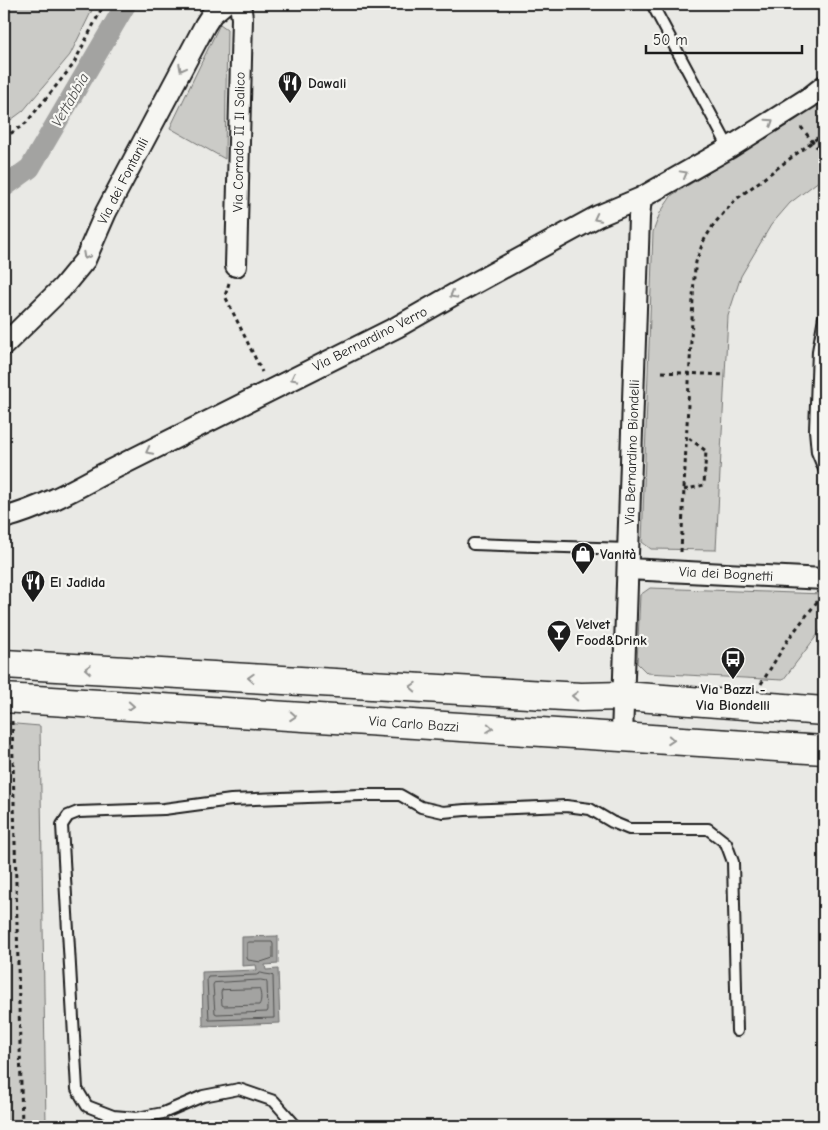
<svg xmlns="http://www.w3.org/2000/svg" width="828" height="1130" viewBox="0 0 828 1130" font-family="'Comic Neue',sans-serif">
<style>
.green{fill:#cbcbc7;stroke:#747472}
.water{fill:#a3a3a1;stroke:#6d6d6c}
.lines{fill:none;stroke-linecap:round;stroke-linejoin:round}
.shore{stroke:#525251;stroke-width:1}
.canal{stroke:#a3a3a1;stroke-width:21}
.lane-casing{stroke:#1c1c1c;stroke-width:14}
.street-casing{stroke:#1c1c1c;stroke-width:24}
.primary-casing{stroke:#1c1c1c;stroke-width:31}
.path{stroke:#1c1c1c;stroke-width:3;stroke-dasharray:4 4;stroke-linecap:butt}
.lane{stroke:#f6f6f2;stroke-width:10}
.street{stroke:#f6f6f2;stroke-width:20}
.primary{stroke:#f6f6f2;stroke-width:28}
.oneway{stroke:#949492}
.labels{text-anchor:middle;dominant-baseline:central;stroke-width:4.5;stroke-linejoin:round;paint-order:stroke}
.poi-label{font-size:14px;font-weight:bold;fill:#1c1c1c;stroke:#f6f6f2;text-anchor:start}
.street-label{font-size:14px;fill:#1c1c1c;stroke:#f6f6f2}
.water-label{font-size:15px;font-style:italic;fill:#525251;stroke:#f6f6f2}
</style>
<rect width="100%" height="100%" fill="#e9e9e5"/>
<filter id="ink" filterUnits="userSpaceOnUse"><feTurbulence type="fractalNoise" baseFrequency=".02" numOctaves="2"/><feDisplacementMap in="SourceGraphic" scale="10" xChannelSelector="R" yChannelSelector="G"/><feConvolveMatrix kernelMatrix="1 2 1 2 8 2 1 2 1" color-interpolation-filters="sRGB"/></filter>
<g filter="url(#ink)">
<path class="green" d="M4 4H95L70 55 23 111 4 125Z
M220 24 227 29 225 159 170 128Z
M824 99V177L790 203 771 225 741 276 728 316 716 550 651 549 642 542 653 232 660 213 672 195 796 120Z
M650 588 824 594V626L783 680 647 673 637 663 640 595Z
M4 723 40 726 46 1126H4Z"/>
<path class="water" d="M278 936V964L265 965 266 970 278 969 280 1023 203 1026 202 972 257 970 256 965 242 966V937Z"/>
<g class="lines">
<path class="shore" d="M249 942H272L273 944V958L261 962 248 960 247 958V944Z
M261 973 265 974 272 975 273 976 274 1018 211 1020H209L207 979 208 977 256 975Z
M261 980 266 981 267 983 268 1010 267 1012 217 1014 215 1013 213 985 214 983Z
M259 989C261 992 262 1001 259 1005L224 1006 222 1005 221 992 222 990Z"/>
<path class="canal" d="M4 187 30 168 126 4"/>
<defs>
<path id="lane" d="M652 4 729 148
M824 317 818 351 815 430 817 452 824 469
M473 544 628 549
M296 1126 274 1101 239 1089 203 1096 163 1113 137 1118 113 1116 87 1106 77 1089 62 825 68 816 78 812 164 809 231 800 361 795H400L421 807 443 812 465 810 566 806 590 809 612 822 629 829H708L726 843 733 862 737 1031"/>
<path id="street" d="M236 266 242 18 240 4
M4 345 62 288 85 260 106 212 205 25 212 14 224 4
M4 518C38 509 70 492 101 475L397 327 453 295 598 216 641 198 729 148 810 97 824 86
M628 569 824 579
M622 737 639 217 641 198"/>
<path id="primary" d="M4 664 581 697 624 696 824 711
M4 698 824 750"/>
</defs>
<use href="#lane" class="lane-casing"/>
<use href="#street" class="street-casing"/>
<use href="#primary" class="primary-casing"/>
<path class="path" d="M801 127 824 156
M4 138 26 123 73 65 104 4
M229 283 225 296 262 372
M662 372 725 375
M684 490 704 485 706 451 686 436
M681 552 694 277 696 262 703 242 714 224 735 200 824 133
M761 684 789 638 820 598
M12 721 22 1126"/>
<use href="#lane" class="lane"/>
<use href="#street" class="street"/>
<use href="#primary" class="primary"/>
</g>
<defs><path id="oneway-chevron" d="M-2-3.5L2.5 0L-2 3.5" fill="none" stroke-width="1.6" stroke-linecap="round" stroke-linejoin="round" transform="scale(1.25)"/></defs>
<g class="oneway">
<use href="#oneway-chevron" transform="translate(182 68) rotate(118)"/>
<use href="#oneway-chevron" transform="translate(770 122) rotate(-33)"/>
<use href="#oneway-chevron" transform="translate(684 174) rotate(-29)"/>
<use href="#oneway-chevron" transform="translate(597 218) rotate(153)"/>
<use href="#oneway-chevron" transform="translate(86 256) rotate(118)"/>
<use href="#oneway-chevron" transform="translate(453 295) rotate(151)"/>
<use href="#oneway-chevron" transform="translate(294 378) rotate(153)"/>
<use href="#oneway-chevron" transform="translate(149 451) rotate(153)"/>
<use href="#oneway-chevron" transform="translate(88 669) rotate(-177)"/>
<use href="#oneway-chevron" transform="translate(251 678) rotate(-177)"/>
<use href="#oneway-chevron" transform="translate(413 687) rotate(-177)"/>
<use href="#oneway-chevron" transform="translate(575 696) rotate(-177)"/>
<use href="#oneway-chevron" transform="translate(131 706) rotate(4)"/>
<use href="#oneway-chevron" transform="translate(293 716) rotate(4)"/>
<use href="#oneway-chevron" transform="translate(490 728) rotate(4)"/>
<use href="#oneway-chevron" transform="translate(671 740) rotate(4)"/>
</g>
</g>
<defs>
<symbol id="restaurant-pin" viewBox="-11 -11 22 30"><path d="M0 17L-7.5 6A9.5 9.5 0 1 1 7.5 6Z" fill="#1c1c1c" stroke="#f6f6f2"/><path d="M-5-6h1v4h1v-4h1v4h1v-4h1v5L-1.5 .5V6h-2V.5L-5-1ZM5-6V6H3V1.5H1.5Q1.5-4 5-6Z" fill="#fff"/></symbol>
<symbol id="shop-pin" viewBox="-11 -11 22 30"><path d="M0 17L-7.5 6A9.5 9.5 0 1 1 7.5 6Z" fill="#1c1c1c" stroke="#f6f6f2"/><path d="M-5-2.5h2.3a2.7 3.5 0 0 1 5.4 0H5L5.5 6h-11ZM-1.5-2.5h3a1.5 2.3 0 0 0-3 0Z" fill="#fff"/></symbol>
<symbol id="bar-pin" viewBox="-11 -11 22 30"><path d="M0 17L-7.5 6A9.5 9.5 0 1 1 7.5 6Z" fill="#1c1c1c" stroke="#f6f6f2"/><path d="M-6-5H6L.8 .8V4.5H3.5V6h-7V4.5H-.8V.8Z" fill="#fff"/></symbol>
<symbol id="bus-pin" viewBox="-11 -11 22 30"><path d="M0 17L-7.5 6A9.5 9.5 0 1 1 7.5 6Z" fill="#1c1c1c" stroke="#f6f6f2"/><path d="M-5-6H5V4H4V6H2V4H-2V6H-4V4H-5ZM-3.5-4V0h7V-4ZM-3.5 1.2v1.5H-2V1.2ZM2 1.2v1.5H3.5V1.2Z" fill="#fff"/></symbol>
</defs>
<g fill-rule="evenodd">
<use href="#restaurant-pin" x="276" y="69" width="28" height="38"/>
<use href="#shop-pin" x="569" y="540" width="28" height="38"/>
<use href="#restaurant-pin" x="19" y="568" width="28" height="38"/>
<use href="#bar-pin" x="545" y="618" width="28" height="38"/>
<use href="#bus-pin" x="719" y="645" width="28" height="38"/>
</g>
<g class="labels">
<g class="poi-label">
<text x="308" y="83">Dawali</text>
<text x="600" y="554">Vanità</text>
<text x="50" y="582">El Jadida</text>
<text x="576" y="624">Velvet<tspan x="576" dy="16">Food&amp;Drink</tspan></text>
<text x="733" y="689" text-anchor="middle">Via Bazzi -<tspan x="733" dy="16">Via Biondelli</tspan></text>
</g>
<g class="street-label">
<text transform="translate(239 142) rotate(-89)">Via Corrado II Il Salico</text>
<text transform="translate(123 181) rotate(-63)">Via dei Fontanili</text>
<text transform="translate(370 339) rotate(-27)">Via Bernardino Verro</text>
<text transform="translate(632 452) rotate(-88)">Via Bernardino Biondelli</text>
<text transform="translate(726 574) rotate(3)">Via dei Bognetti</text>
<text transform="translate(414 724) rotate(4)">Via Carlo Bazzi</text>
</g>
<g class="water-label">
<text transform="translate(70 100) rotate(-60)">Vettabbia</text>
</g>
</g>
<rect width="828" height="1130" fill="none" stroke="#f6f6f2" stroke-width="20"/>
<rect x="10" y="10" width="808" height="1110" fill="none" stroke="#1c1c1c" stroke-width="2" filter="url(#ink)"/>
<path d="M646 45v8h156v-8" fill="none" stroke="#1c1c1c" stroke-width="2.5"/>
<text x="653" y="45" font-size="15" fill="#1c1c1c" stroke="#f6f6f2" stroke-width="4" paint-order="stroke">50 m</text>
</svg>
